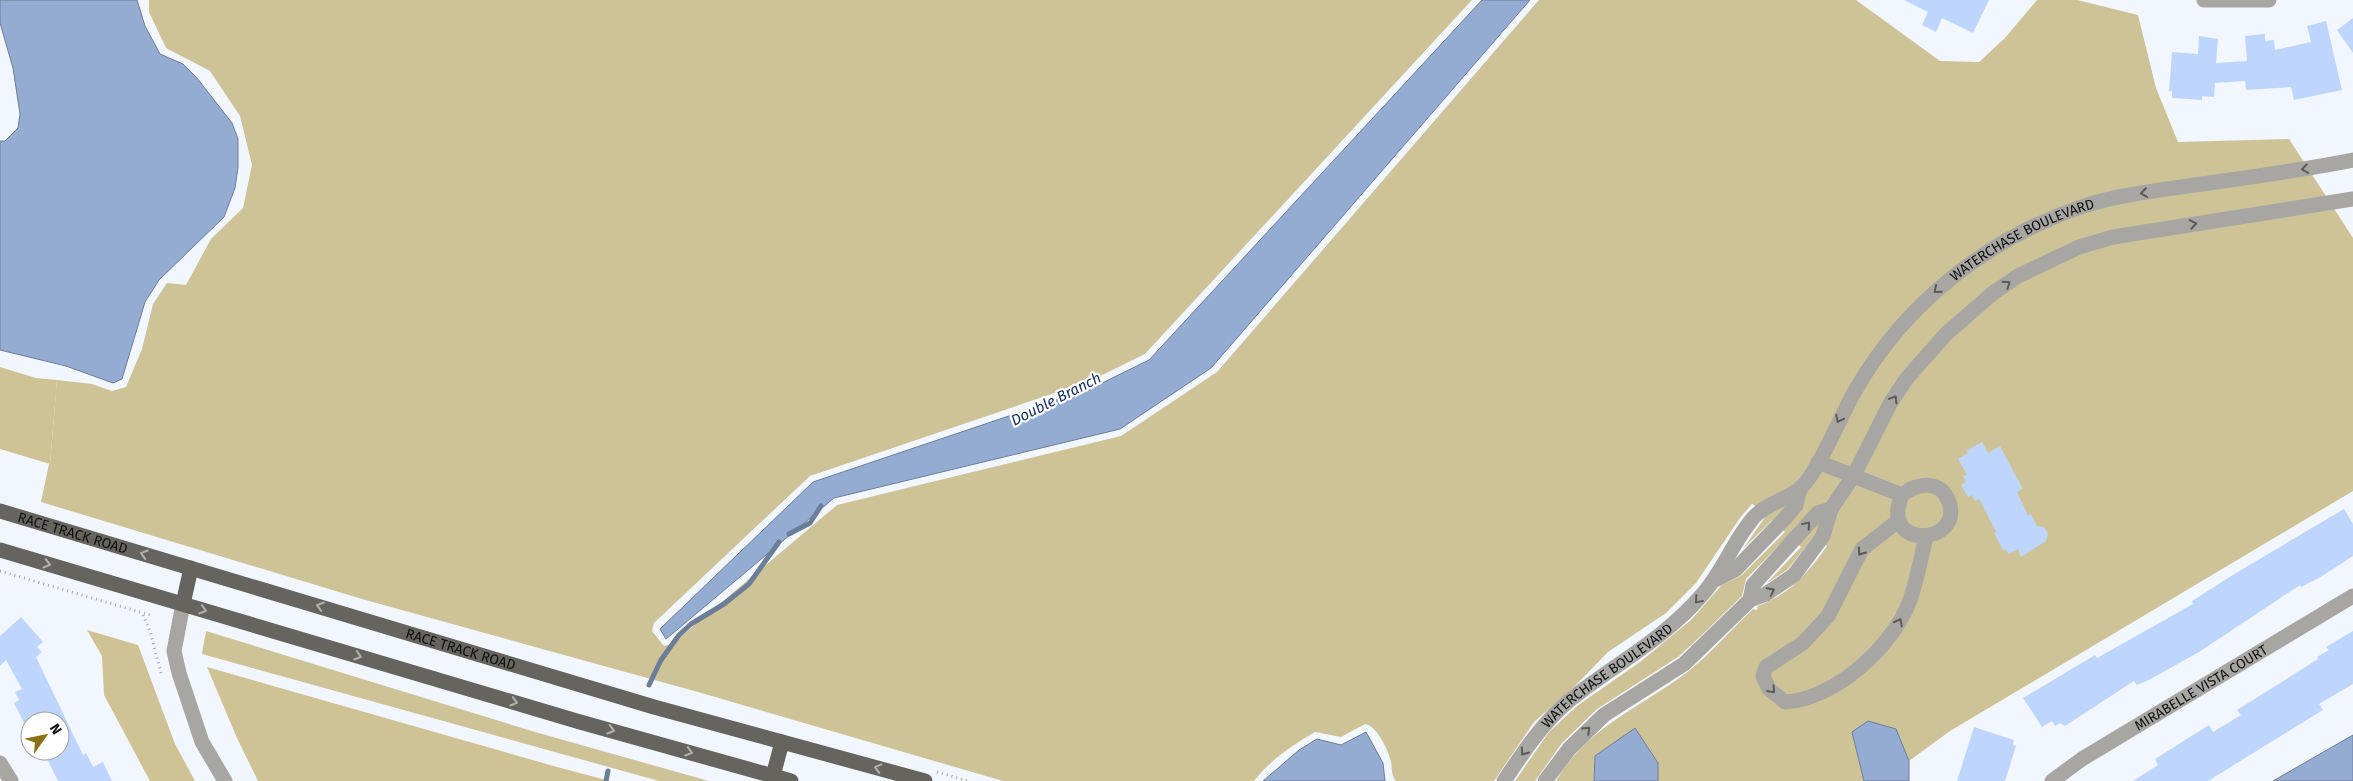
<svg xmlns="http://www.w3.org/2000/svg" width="2353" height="781" viewBox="0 0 2353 781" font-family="'Fira Sans',sans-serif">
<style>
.green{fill:#cec297}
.forest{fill:#cfc396}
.water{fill:#95acd2;stroke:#6c7d98}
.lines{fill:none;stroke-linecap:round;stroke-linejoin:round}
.stream{stroke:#6c7d98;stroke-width:5}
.building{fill:#bed6fe}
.path{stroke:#a3a6ac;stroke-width:3;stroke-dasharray:1 4;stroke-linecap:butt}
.minor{stroke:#a7a6a2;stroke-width:15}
.major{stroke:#66645e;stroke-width:15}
.oneway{stroke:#5a5a59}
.oneway2{stroke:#b2b2ae}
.labels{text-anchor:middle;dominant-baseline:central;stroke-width:4.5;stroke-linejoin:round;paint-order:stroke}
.street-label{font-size:14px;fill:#0d0e10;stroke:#fff}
.water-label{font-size:15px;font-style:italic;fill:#102b5a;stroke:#fff}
</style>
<rect width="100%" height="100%" fill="#f2f6fe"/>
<path class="green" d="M149 0H1472L1145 354 1090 381 810 476 654 623 652 631 664 646 672 644 837 505 1121 436 1217 372 1539 0H1856L1940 61 1979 62 2005 38 2037 0H2077L2138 15 2156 88 2178 142 2289 139 2353 238V491L1950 731 1909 761 1896 729 1852 732 1864 781H1658V763L1595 756 1594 781H1556C1586 727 1644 706 1690 670 1712 652 1732 629 1753 609L1757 610 1758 606C1790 594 1808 573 1827 546L1813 537 1788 569 1766 584 1801 547 1788 536 1746 579 1742 596 1703 634 1678 657 1597 709 1562 743 1535 781H1515L1549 732 1577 706 1640 662 1691 620 1722 585 1742 575 1785 532 1772 520 1743 549 1768 513 1752 504 1740 518 1696 583 1666 613 1608 652 1574 687 1534 722 1494 781H1396C1390 774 1393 766 1390 758 1387 748 1376 725 1365 724L1341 737 1315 732C1293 745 1270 760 1254 781H1003L698 692 362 599 41 502 49 464H50L57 380 92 384 112 391 126 387 142 349 153 304 167 283 186 285 211 239 243 208 252 165 240 116 210 71 166 48 149 12Z
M206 631 535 732 709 781H659L202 654Z"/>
<path class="forest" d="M0 367 36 378 57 380 50 464 0 449Z
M87 630 138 645 175 744 195 781H150L104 695 102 656Z
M207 667 557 767 610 781H258L237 738Z"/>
<path class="water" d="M0 0H137L145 26 160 54 183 64 197 78 232 123 238 139V167L235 188 224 217 159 280 145 302 122 379 113 383 66 366 0 350V141H5L18 128 20 114 13 68 0 23Z
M1482 0H1530L1211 368 1120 429 834 498 666 639 660 629 813 482 1092 388 1149 360Z
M1868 721 1896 729 1909 761V781H1864L1852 732Z
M1635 728 1658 763V781H1594L1595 756Z
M1366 732 1383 763 1385 781H1263L1299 750 1317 739 1341 745Z
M2353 735V781H2273Z"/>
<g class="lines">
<path class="stream" d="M789 534 810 523 821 506
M649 685 661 660 679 635 691 624 724 604 749 584 779 542
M606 781 608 771"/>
</g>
<path class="building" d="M1904 0H1989L1973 33 1942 18 1936 32 1922 25 1928 12Z
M2353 18V53L2337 30Z
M2326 21 2342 90 2294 100 2291 87 2246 90 2245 81 2215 83 2214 97 2202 96V100L2172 98V91H2169L2172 52 2198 54 2199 36 2218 39 2216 63 2247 61 2245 36 2265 34V41L2274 40 2275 50 2311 42 2307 26Z
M1982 442 1988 453 2000 446 2023 489 2017 492 2028 515 2031 514 2037 526 2044 527 2048 534 2046 541 2021 557 2018 549 2009 554 2005 549 2003 550 1994 533 1996 532 1979 499 1975 501 1972 495 1968 497 1961 485 1966 482 1963 476 1967 475 1958 459 1968 453 1966 451Z
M2344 509 2353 524V556L2319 578 2301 587 2300 585 2199 652 2149 680 2137 685 2134 681 2065 726 2060 723 2055 726 2052 721 2042 727 2023 698 2095 655 2097 658 2193 604 2192 601 2236 573Z
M21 617 43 642 37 647 42 652 36 657 83 755 86 753 93 767 103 762 112 781H58L43 751H60V721H30V735L14 703 19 700 15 692 22 689 6 660 0 666V636Z
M2353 631V684L2319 704 2323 710 2208 781H2133L2158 765 2155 759 2209 725 2213 732 2241 715 2237 710 2318 659 2317 657 2329 650 2326 647Z
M1974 727 2014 740 2013 745 2016 746 2005 781H1957Z"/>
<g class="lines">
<path class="path" d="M0 571 150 615
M143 615 150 631 161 673
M937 772 968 781"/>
<g class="minor">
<path d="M2204 0H2269"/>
<path d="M1818 462 1902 495C1917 483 1941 479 1949 502 1964 545 1878 551 1902 495"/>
<path d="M1898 521 1862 549 1828 616 1803 643 1766 667 1763 676 1769 689 1785 702C1835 699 1893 647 1910 600 1917 580 1921 558 1926 537"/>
<path d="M1717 579 1736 569 1786 517 1796 505 1800 488"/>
<path d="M1750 600 1753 585 1818 513 1831 509"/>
<path d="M183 604 174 651 179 673 202 742 225 781"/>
<path d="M0 763 11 781"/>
<path id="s1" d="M1504 781C1524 751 1543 722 1571 699 1615 664 1664 639 1701 596 1723 572 1733 541 1754 517 1767 503 1788 499 1801 488 1819 470 1841 415 1855 391 1905 303 1988 238 2084 206 2118 195 2153 191 2188 186 2243 178 2298 171 2353 160"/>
<path d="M1545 781 1569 749 1604 715 1684 664 1750 600 1766 594 1794 575 1823 536 1831 509 1854 475 1891 402 1907 378 1946 334 1993 293 2018 276 2079 247 2113 237 2353 199"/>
<path id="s2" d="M2052 781 2082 759 2353 596"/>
</g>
<g class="major">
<path id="s3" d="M0 511 654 707 925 781"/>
<path d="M0 550 580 722 791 781"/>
<path d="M183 604 191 568"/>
<path d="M773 776 782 742"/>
</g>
</g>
<defs><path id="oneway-chevron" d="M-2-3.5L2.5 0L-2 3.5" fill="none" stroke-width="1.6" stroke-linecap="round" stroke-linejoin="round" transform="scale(1.25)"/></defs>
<g class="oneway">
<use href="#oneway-chevron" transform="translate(2305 169) rotate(171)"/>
<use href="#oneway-chevron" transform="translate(2144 193) rotate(172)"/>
<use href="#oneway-chevron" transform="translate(2193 224) rotate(-10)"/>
<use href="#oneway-chevron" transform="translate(2007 284) rotate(-35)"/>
<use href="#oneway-chevron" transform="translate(1937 290) rotate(140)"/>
<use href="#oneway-chevron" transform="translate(1894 399) rotate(-59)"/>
<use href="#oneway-chevron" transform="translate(1839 419) rotate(117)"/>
<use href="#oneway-chevron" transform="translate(1807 525) rotate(-50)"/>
<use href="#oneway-chevron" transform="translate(1861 552) rotate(126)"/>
<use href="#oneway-chevron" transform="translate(1771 591) rotate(-28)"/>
<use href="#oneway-chevron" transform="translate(1698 600) rotate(131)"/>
<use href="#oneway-chevron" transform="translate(1899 622) rotate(-63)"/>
<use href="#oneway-chevron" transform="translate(1772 690) rotate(48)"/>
<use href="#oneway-chevron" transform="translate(1587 730) rotate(-44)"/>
<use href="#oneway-chevron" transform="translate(1524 752) rotate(125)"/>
</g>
<g class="oneway2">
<use href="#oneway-chevron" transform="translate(144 554) rotate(-163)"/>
<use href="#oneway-chevron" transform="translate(47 564) rotate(16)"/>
<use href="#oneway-chevron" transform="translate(320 606) rotate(-163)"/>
<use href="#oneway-chevron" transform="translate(203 610) rotate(17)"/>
<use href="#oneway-chevron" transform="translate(358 656) rotate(17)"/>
<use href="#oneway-chevron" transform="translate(514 702) rotate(17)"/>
<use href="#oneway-chevron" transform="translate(611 730) rotate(16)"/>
<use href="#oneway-chevron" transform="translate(689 752) rotate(16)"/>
<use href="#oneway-chevron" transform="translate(878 768) rotate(-165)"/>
</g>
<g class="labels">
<g class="street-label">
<text stroke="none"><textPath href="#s1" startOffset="765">WATERCHASE BOULEVARD</textPath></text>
<text stroke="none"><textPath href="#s3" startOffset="76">RACE TRACK ROAD</textPath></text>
<text stroke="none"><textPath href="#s3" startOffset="481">RACE TRACK ROAD</textPath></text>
<text stroke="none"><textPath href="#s1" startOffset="149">WATERCHASE BOULEVARD</textPath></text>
<text stroke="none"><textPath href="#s2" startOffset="176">MIRABELLE VISTA COURT</textPath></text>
</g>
<g class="water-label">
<text transform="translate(1056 399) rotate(-27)">Double Branch</text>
</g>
</g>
<g transform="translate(45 736) rotate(57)"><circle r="24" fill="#ffffff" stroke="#9e9f9f"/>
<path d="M0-4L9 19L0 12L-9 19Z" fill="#887213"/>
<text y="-8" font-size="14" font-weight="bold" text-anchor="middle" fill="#0d0e10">N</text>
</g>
</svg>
